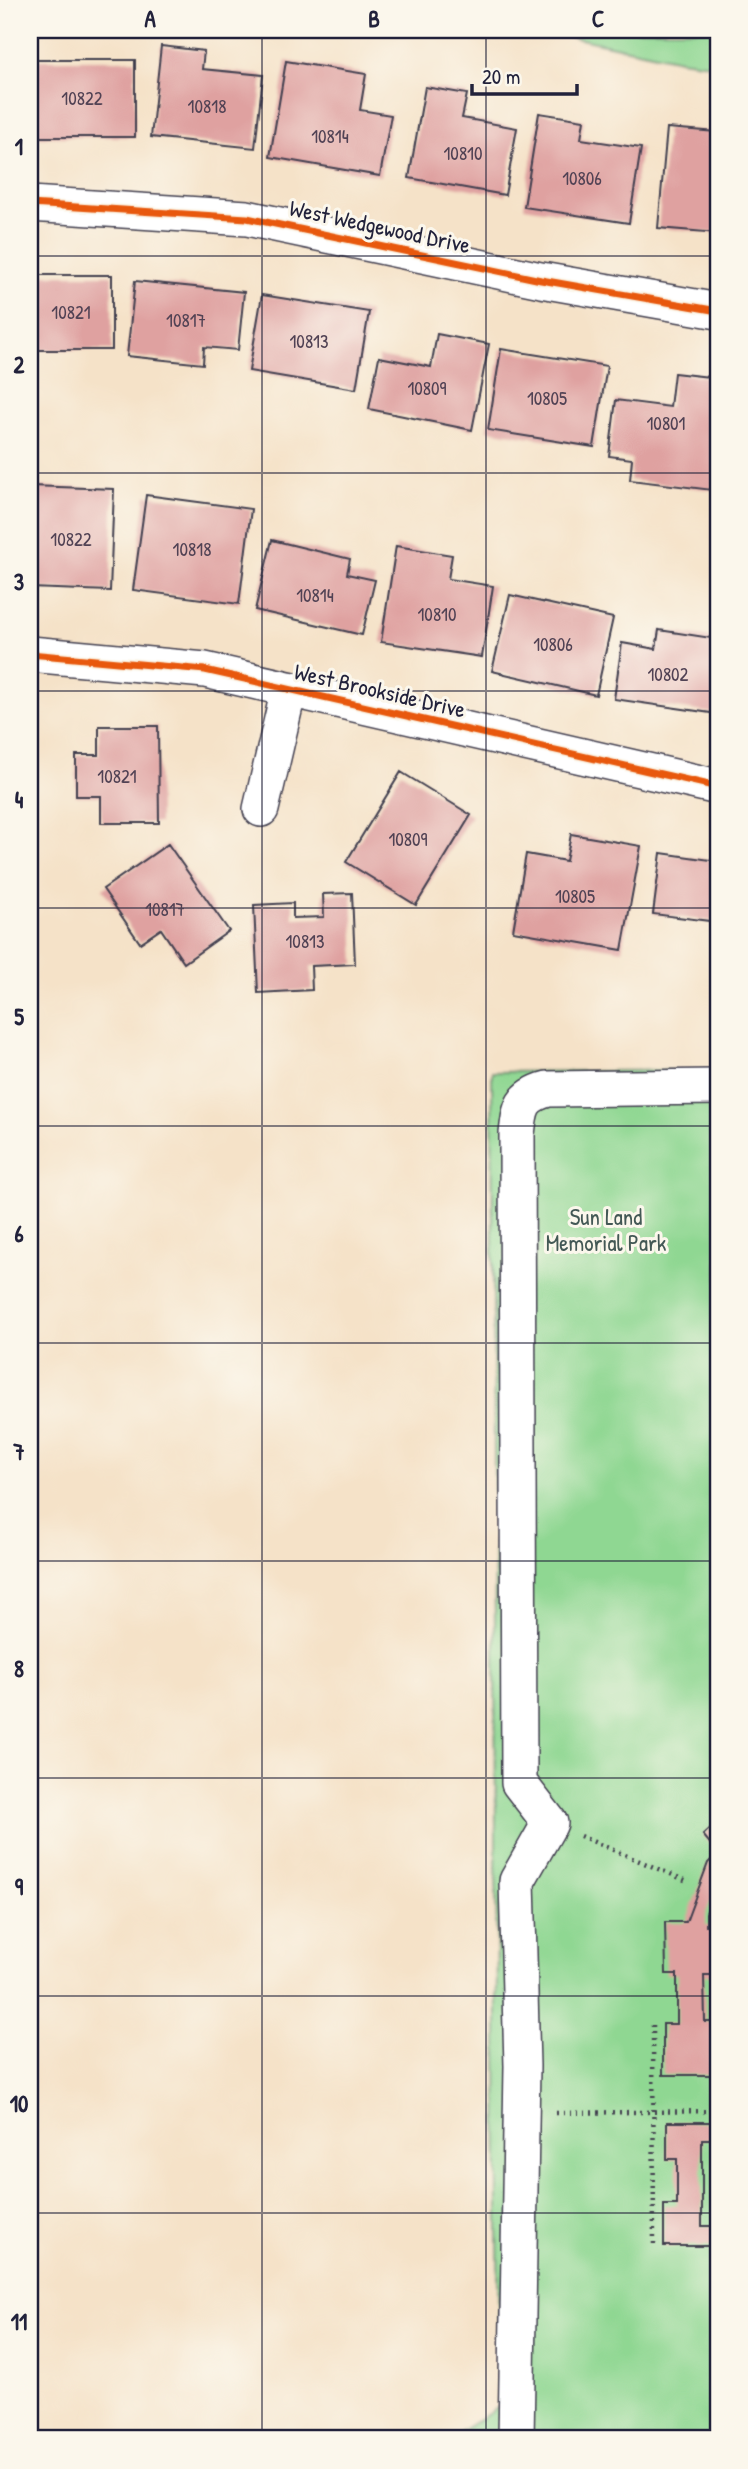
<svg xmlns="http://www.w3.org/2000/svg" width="748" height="2469" viewBox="0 0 748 2469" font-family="'Patrick Hand',sans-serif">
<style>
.green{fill:#8fd792;stroke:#587c66;stroke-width:2}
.building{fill:#dfa1a0}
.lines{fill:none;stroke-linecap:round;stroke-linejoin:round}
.minor-casing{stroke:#423f50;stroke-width:38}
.path{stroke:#423f50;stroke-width:4.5;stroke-dasharray:2 5;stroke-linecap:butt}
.minor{stroke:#fff;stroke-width:35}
.cycleway-casing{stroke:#fbf7ec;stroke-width:11}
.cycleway{stroke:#e8590c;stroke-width:7}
.grid{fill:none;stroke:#22223b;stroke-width:2;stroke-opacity:0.55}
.labels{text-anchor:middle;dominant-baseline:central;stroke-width:6;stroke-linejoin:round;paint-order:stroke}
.number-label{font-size:19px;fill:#514254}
.street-label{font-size:23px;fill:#22223b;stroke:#fbf7ec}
.park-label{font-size:23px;fill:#435855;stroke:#fbf7ec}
.neatline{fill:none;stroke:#22223b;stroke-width:2.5}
.grid-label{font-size:23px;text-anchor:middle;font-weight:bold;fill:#22223b}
</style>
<rect width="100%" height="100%" fill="#fbf7ec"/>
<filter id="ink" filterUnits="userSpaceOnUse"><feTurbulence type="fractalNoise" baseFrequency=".0143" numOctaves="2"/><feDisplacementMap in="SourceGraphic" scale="14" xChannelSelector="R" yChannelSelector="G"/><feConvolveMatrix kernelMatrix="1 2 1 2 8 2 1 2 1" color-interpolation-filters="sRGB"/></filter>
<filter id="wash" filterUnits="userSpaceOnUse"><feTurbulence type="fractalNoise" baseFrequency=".00686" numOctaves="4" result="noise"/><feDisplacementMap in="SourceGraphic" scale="28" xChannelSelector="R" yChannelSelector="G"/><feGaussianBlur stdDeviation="1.57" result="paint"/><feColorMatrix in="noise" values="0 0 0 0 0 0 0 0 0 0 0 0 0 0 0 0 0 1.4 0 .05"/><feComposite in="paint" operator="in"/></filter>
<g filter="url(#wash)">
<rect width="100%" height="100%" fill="#f5e2c8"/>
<path class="green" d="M538 30H718V65L680 60Z
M718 1070V2439H453L460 2432 499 2407 492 1072Z"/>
<g id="blocks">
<path class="building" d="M161 46 204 51 202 69 263 75 255 148 151 137Z
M30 60H135V137H30Z
M286 61 366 74 360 110 391 115 380 176 270 157Z
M425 87 467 94 462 118 517 128 505 195 409 178Z
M539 113 584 120 581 139 641 148 629 223 524 207Z
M667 128 717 132 715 159H718V233L658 228Z
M30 275H112V350H30Z
M135 281 244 292 238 350 204 347 203 364 127 356Z
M262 295 369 312 356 389 249 371Z
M437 334 489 344 472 430 369 409 379 357 431 367Z
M501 349 607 366 594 447 488 430Z
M674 373 718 378V440L712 490 630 480 632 459 609 456 616 400 670 407Z
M30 486 114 489 110 591 30 588Z
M146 495 251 509 239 604 133 590Z
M272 540 350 559 347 574 375 580 362 635 255 610Z
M396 546 452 555 448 579 493 586 482 657 381 642Z
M510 595 613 618 596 695 492 671Z
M659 630 718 639V714L614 699 622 643 656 649Z
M99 726H158L159 823H101V796H76V755H99Z
M401 772 471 815 416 905 346 862Z
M571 834 641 846 622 950 513 931 526 854 566 861Z
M168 844 229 931 184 963 161 929 140 943 103 889Z
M661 853 718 861V922L653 914Z
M352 893 355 964 311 966 312 990 258 993 254 905 293 903V918L324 917 323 894Z
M718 1821V1853L703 1835Z
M718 1853V1885L706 1913V1925H717V1975H704L705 2022H717L718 2075H663V2024H677V1974H666L665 1922H686L708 1863Z
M667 2122H717V2139H702V2226H717V2246H664V2205H677V2159H667Z"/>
</g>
</g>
<g filter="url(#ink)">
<use href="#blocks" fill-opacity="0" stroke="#423f50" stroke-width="2"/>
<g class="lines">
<defs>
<path id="minor" d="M30 204 247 218 541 280 718 311
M30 654 205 670 718 787
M261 809 289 689
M516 2439 522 2066 517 1881 550 1823 519 1783 517 1134C520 1108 521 1096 548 1089L718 1087"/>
</defs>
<use href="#minor" class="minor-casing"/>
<path class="path" d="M580 1836 687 1881
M653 2025 654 2249
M556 2113 718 2111"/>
<use href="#minor" class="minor"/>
<defs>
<path id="cycleway" d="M30 204 247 218 541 280 718 311
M30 654 205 670 718 787"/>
</defs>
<use href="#cycleway" class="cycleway-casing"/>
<use href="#cycleway" class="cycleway"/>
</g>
</g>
<path class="grid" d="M262 30V2439M486 30V2439M30 256H718M30 473H718M30 691H718M30 908H718M30 1126H718M30 1343H718M30 1561H718M30 1778H718M30 1996H718M30 2213H718"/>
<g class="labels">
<g class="number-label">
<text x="82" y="98">10822</text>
<text x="207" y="106">10818</text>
<text x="330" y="136">10814</text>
<text x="463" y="153">10810</text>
<text x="582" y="178">10806</text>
<text x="71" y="312">10821</text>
<text x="186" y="320">10817</text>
<text x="309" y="341">10813</text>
<text x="427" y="388">10809</text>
<text x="547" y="398">10805</text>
<text x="666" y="423">10801</text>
<text x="71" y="539">10822</text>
<text x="192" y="549">10818</text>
<text x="315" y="595">10814</text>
<text x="437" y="614">10810</text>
<text x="553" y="644">10806</text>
<text x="668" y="674">10802</text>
<text x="117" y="776">10821</text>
<text x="408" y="839">10809</text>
<text x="575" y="896">10805</text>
<text x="165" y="909">10817</text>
<text x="305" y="941">10813</text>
</g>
<g class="street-label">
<text transform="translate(380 226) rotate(12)">West Wedgewood Drive</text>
<text transform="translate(380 690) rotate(13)">West Brookside Drive</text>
</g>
<g class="park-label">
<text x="606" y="1216">Sun Land<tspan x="606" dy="26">Memorial Park</tspan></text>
</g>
</g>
<rect width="748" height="2469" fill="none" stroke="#fbf7ec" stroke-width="77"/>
<path d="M472 84v10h105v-10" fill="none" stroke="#22223b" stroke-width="3.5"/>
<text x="482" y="84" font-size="21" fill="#22223b" stroke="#fbf7ec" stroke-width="5" paint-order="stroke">20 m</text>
<rect x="38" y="38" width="672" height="2392" class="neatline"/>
<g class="grid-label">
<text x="150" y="27">A</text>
<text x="374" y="27">B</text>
<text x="598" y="27">C</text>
<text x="19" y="155">1</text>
<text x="19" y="373">2</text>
<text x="19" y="590">3</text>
<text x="19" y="808">4</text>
<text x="19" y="1025">5</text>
<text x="19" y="1242">6</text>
<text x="19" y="1460">7</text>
<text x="19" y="1677">8</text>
<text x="19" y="1895">9</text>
<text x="19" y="2112">10</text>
<text x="19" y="2330">11</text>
</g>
</svg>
